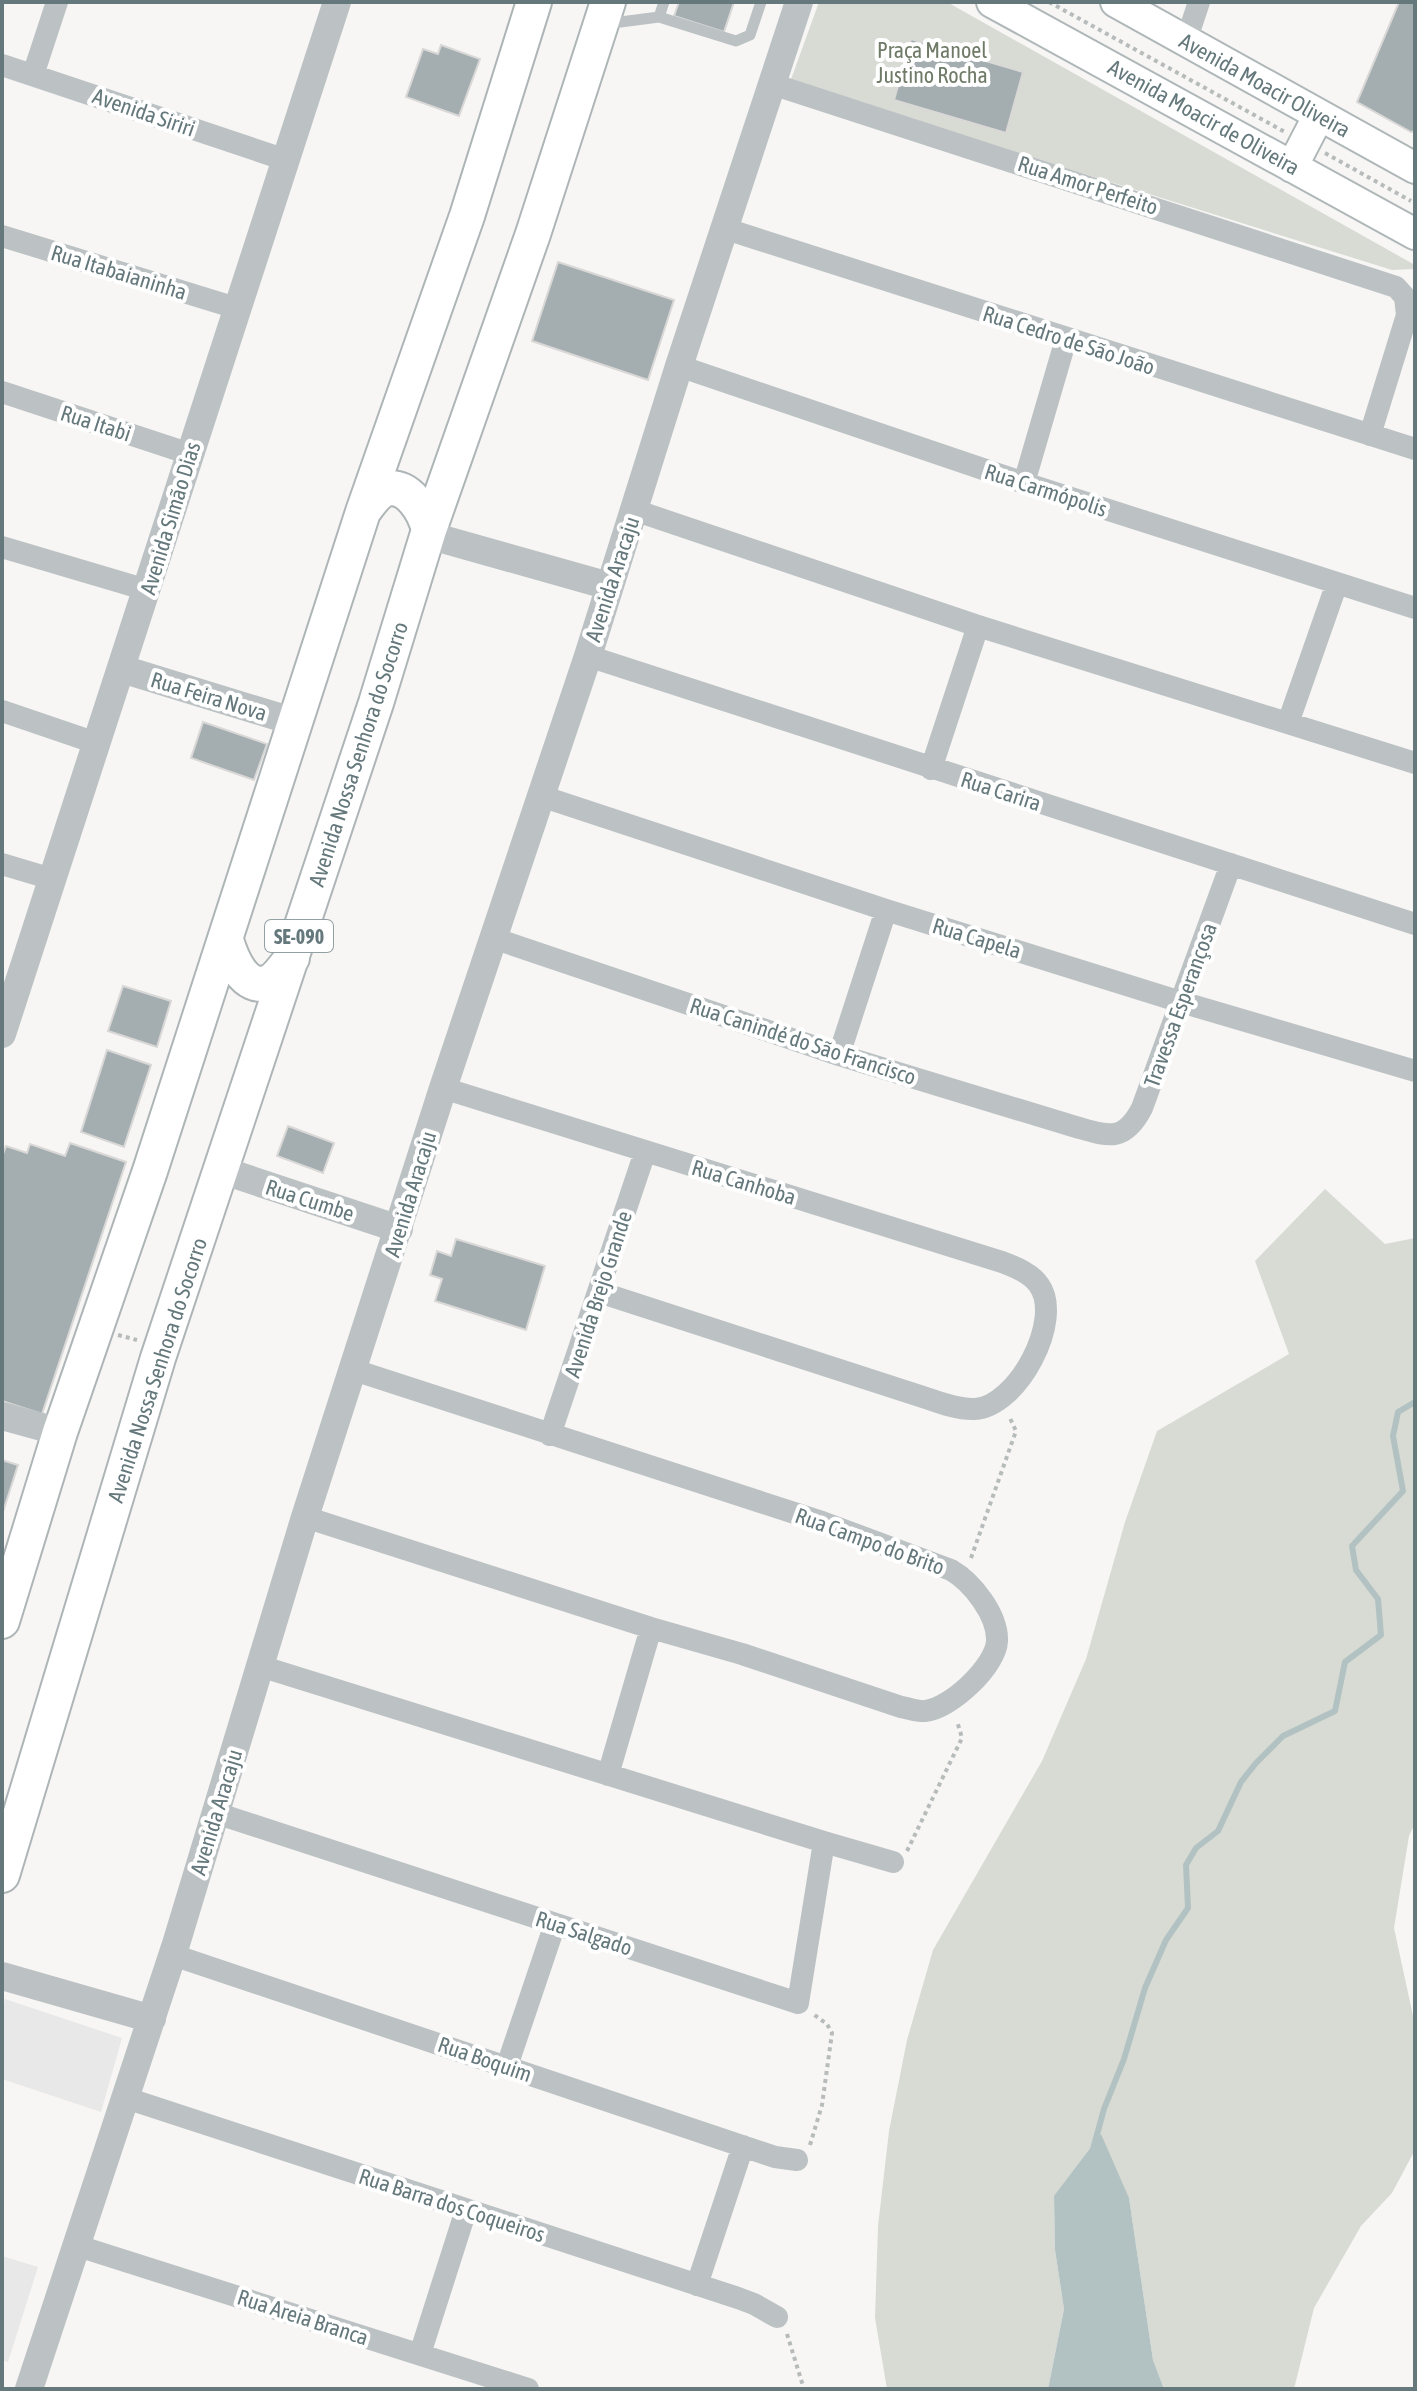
<svg xmlns="http://www.w3.org/2000/svg" width="1417" height="2391" viewBox="0 0 1417 2391" font-family="'Asap Condensed',sans-serif">
<style>
.built{fill:#e8e8e8}
.green{fill:#d8dbd4}
.water{fill:#b2c2c2}
.lines{fill:none;stroke-linecap:round;stroke-linejoin:round}
.stream{stroke:#b2c2c2;stroke-width:6}
.building{fill:#a4aeb1;stroke:#d9d8d7;stroke-width:2}
.secondary-casing{stroke:#afb7b9;stroke-width:34}
.primary-casing{stroke:#aeb5b7;stroke-width:38}
.path{stroke:#b7bbbc;stroke-width:4;stroke-dasharray:4 4;stroke-linecap:butt}
.service{stroke:#bcc2c4;stroke-width:11}
.minor{stroke:#bcc2c4;stroke-width:22}
.tertiary{stroke:#bcc2c4;stroke-width:28}
.secondary{stroke:#fff;stroke-width:30}
.primary{stroke:#fff;stroke-width:34}
.labels{text-anchor:middle;dominant-baseline:central;stroke-width:8;stroke-linejoin:round;paint-order:stroke}
.shield{fill:#fff;stroke:#93a0a3;stroke-width:2}
.shield-label{font-size:20px;font-weight:bold;fill:#65787c}
.park-label{font-size:22px;fill:#6f7a67;stroke:#fff}
.street-label{font-size:22px;fill:#65787c;stroke:#fff}
</style>
<rect width="100%" height="100%" fill="#f7f6f4"/>
<path class="built" d="M5 1999 122 2038 101 2112 2 2079V2009Z
M2 2256 38 2267 8 2362 2 2360Z"/>
<path class="green" d="M819 2H947L1415 265V269L1392 270 790 82Z
M1325 1189 1385 1244 1415 1238V1823L1409 1836 1394 1928 1415 2025V2150L1392 2193 1361 2226 1314 2308 1294 2389H1164L1153 2360 1129 2198 1054 2196 1055 2250 1064 2309 1048 2389H887L875 2318 878 2226 889 2131 907 2040 933 1950 1042 1761 1086 1659 1125 1522 1157 1431 1289 1354 1255 1261Z"/>
<path class="water" d="M1101 2134 1129 2198 1153 2360 1164 2389H1048L1064 2309 1055 2250 1054 2196Z"/>
<g class="lines">
<path class="stream" d="M1093 2149 1104 2109 1124 2059 1145 1988 1166 1940 1188 1908 1186 1865 1196 1848 1218 1831 1241 1782 1256 1763 1283 1736 1335 1711 1345 1662 1381 1635 1378 1599 1356 1570 1352 1546 1403 1491 1393 1436 1398 1412 1415 1402"/>
</g>
<path class="building" d="M679 2H734L724 32 674 16Z
M1399 2H1415V131L1411 132 1357 102Z
M911 39 1023 72 1006 133 894 100Z
M441 45 480 59 459 116 406 97 423 49 438 54Z
M558 262 674 300 648 380 532 341Z
M203 722 267 744 254 780 191 758Z
M123 986 171 1001 157 1047 108 1031Z
M107 1050 151 1065 124 1147 81 1132Z
M288 1126 334 1143 323 1173 277 1156Z
M70 1143 126 1162 42 1414 2 1401V1157L6 1146 27 1153 30 1144 65 1156Z
M456 1239 545 1266 526 1330 435 1301 442 1279 430 1275 437 1251 451 1256Z
M2 1460 18 1465 2 1515Z"/>
<g class="lines">
<defs>
<path id="secondary" d="M992 2 1415 234
M1116 2 1415 168
M1292 167 1319 115"/>
<path id="primary" d="M363 512C368 505 377 492 386 489 409 483 425 513 429 530
M226 940C231 957 244 992 269 982 278 978 285 966 292 958
M2 1621 60 1432 150 1171 363 512 467 216 534 2
M2 1875 158 1358 376 703 429 530 533 234 608 2"/>
</defs>
<use href="#secondary" class="secondary-casing"/>
<use href="#primary" class="primary-casing"/>
<path class="path" d="M1049 2 1285 132
M1325 153 1411 201
M118 1335 137 1340
M971 1558 1016 1431 1009 1416
M907 1851 962 1738 957 1721
M810 2145 822 2105 832 2033 827 2024 813 2014
M787 2334 804 2389"/>
<path class="service" d="M659 17 736 41 750 35 761 2
M605 24 659 17 664 2"/>
<path class="minor" d="M1186 41 1199 2
M2 65 286 160
M33 75 57 2
M772 84 1396 287 1405 297 1407 315 1370 435
M723 228 1415 449
M2 236 236 308
M679 366 1024 483 1415 608
M2 392 190 454
M1024 483 1066 339
M634 510 978 626 1415 763
M2 547 147 590
M588 656 1415 924
M2 711 96 743
M1288 723 1337 583
M931 769 978 626
M541 796 886 910 1181 1002 1415 1071
M2 864 52 879
M493 938 839 1055 1076 1127C1108 1136 1124 1143 1142 1108L1231 864
M839 1055 886 910
M443 1088 1002 1262C1015 1267 1031 1273 1039 1285 1064 1320 1017 1407 975 1409 959 1410 940 1403 926 1398L599 1292
M550 1435 645 1152
M305 1517 651 1628 742 1654 901 1707C908 1708 918 1712 925 1711 950 1709 996 1666 997 1641 998 1615 972 1582 951 1570L822 1522 354 1370
M608 1775 651 1628
M216 1813 798 2003 824 1842 260 1666
M824 1842 893 1862
M173 1955 775 2157 797 2160
M507 2066 555 1924
M126 2098 738 2298 754 2304 777 2317
M78 2246 528 2389
M697 2285 743 2146
M420 2354 466 2210"/>
<path class="tertiary" d="M428 535 609 586
M122 669 295 722
M2 1034 337 2
M221 1170 399 1229
M2 1416 60 1432
M2 1976 152 2019
M29 2389 176 1944 305 1517 443 1088 588 656 679 366 799 2"/>
<use href="#secondary" class="secondary"/>
<use href="#primary" class="primary"/>
</g>
<g class="labels">
<rect class="shield" x="265" y="920" width="68" height="32" rx="6"/>
<g class="shield-label">
<text x="299" y="936">SE-090</text>
</g>
<g class="park-label">
<text x="932" y="50">Praça Manoel<tspan x="932" dy="25">Justino Rocha</tspan></text>
</g>
<g class="street-label">
<text transform="translate(1265 85) rotate(29)">Avenida Moacir Oliveira</text>
<text transform="translate(144 112) rotate(19)">Avenida Siriri</text>
<text transform="translate(1204 117) rotate(29)">Avenida Moacir de Oliveira</text>
<text transform="translate(1088 185) rotate(18)">Rua Amor Perfeito</text>
<text transform="translate(119 272) rotate(17)">Rua Itabaianinha</text>
<text transform="translate(1069 340) rotate(18)">Rua Cedro de São João</text>
<text transform="translate(96 423) rotate(18)">Rua Itabi</text>
<text transform="translate(1046 490) rotate(18)">Rua Carmópolis</text>
<text transform="translate(170 518) rotate(-73)">Avenida Simão Dias</text>
<text transform="translate(612 579) rotate(-72)">Avenida Aracaju</text>
<text transform="translate(209 696) rotate(17)">Rua Feira Nova</text>
<text transform="translate(358 754) rotate(-72)">Avenida Nossa Senhora do Socorro</text>
<text transform="translate(1001 791) rotate(18)">Rua Carira</text>
<text transform="translate(977 938) rotate(17)">Rua Capela</text>
<text transform="translate(1180 1005) rotate(-70)">Travessa Esperançosa</text>
<text transform="translate(803 1041) rotate(18)">Rua Canindé do São Francisco</text>
<text transform="translate(744 1182) rotate(17)">Rua Canhoba</text>
<text transform="translate(410 1194) rotate(-73)">Avenida Aracaju</text>
<text transform="translate(310 1200) rotate(18)">Rua Cumbe</text>
<text transform="translate(598 1294) rotate(-72)">Avenida Brejo Grande</text>
<text transform="translate(157 1370) rotate(-72)">Avenida Nossa Senhora do Socorro</text>
<text transform="translate(870 1541) rotate(20)">Rua Campo do Brito</text>
<text transform="translate(216 1812) rotate(-73)">Avenida Aracaju</text>
<text transform="translate(584 1933) rotate(18)">Rua Salgado</text>
<text transform="translate(485 2059) rotate(19)">Rua Boquim</text>
<text transform="translate(452 2205) rotate(18)">Rua Barra dos Coqueiros</text>
<text transform="translate(303 2317) rotate(18)">Rua Areia Branca</text>
</g>
</g>
<rect width="1417" height="2391" fill="none" stroke="#65787c" stroke-width="8"/>
</svg>
